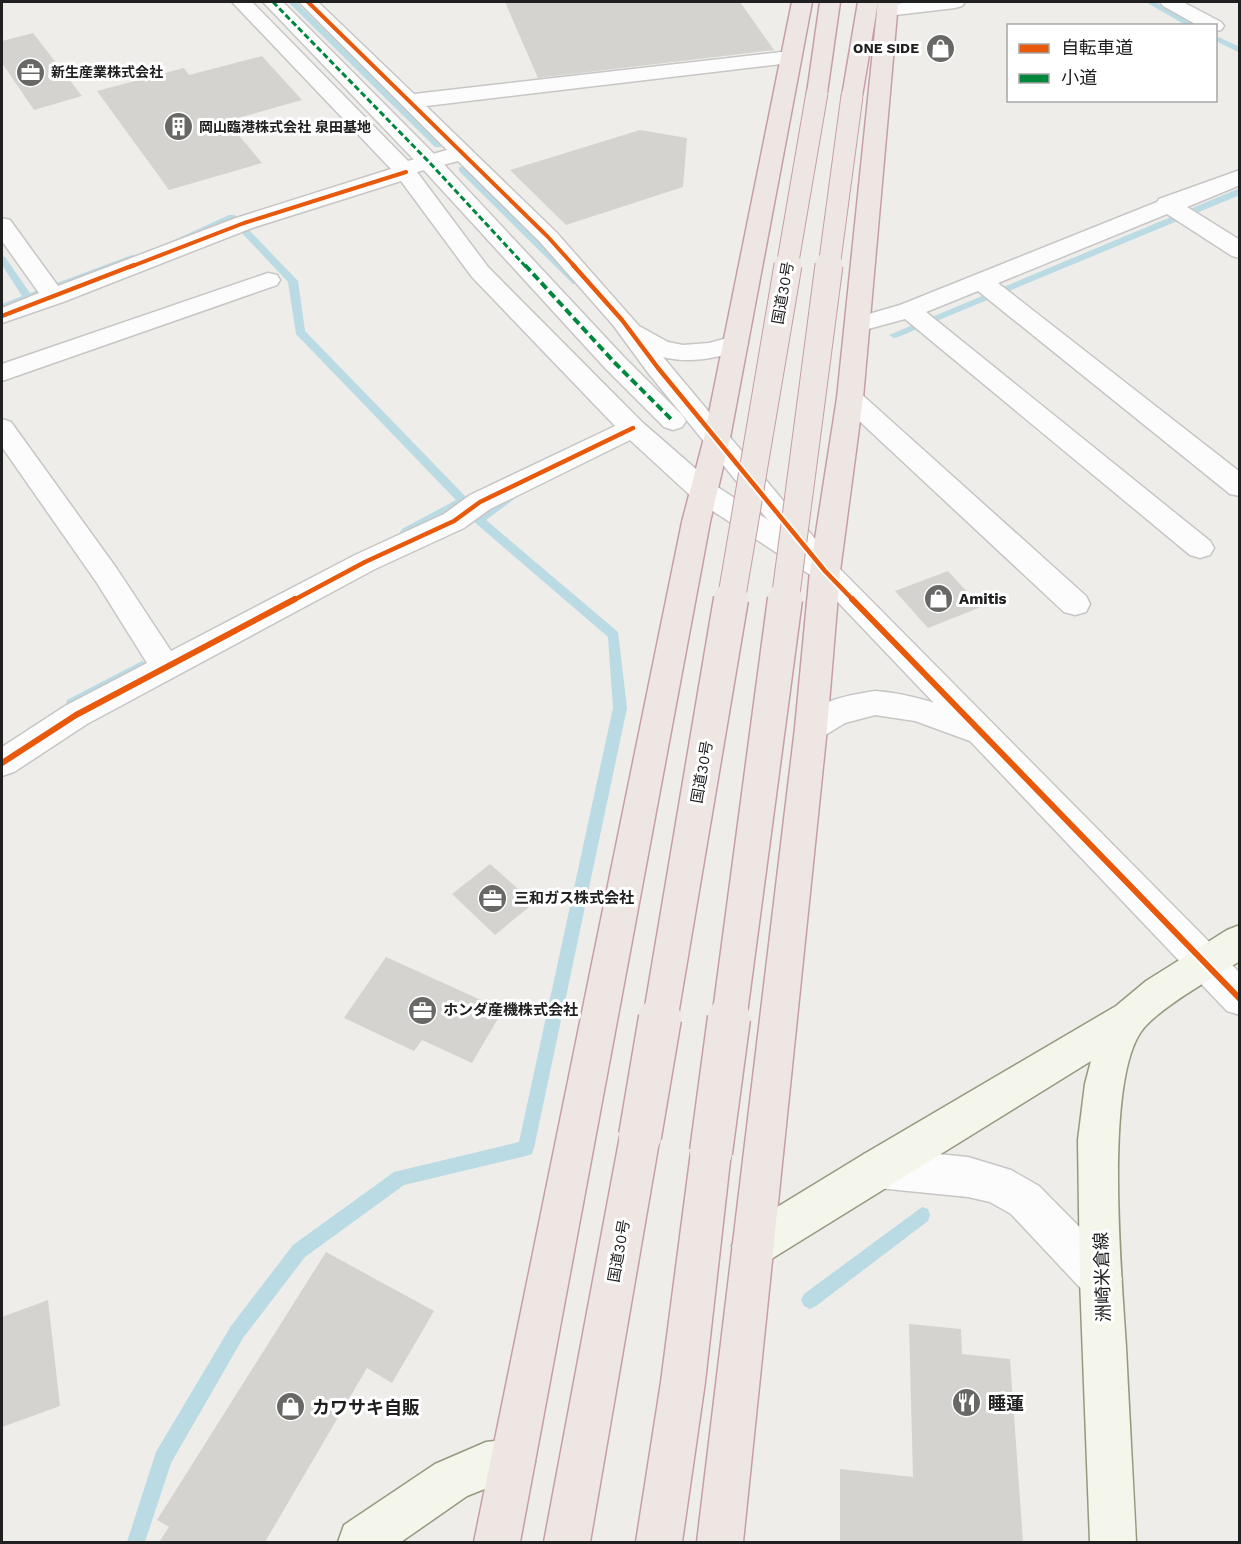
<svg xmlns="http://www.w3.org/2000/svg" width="1241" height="1544" viewBox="0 0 1241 1544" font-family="'Work Sans','Noto Sans JP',sans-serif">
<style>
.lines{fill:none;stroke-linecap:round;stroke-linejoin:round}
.stream{fill:#badae4;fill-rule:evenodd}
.building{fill:#d5d3d0}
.pedestrian-casing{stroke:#c7c6c5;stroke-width:3}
.minor-casing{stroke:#c7c6c5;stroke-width:3}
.tertiary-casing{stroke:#c7c6c5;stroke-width:3}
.secondary-casing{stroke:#97997f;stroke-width:3}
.trunk-casing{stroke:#c69ea9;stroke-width:3}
.pedestrian{fill:#fcfcfc;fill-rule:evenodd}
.minor{fill:#fcfcfc;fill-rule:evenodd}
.tertiary{fill:#fcfcfc;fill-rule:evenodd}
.secondary{fill:#f4f5eb;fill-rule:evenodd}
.trunk{fill:#eee6e3;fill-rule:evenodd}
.trunk-bridge-far3-casing{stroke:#c69ea9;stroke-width:23;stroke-linecap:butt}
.trunk-bridge-far2-casing{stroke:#c69ea9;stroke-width:29;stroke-linecap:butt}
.trunk-bridge-far1-casing{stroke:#c69ea9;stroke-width:37;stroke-linecap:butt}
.trunk-bridge-casing{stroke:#c69ea9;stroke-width:45;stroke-linecap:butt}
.trunk-bridge-far3{stroke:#eee6e3;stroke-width:21}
.trunk-bridge-far2{stroke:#eee6e3;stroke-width:27}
.trunk-bridge-far1{stroke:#eee6e3;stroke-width:34}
.trunk-bridge{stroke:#eee6e3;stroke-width:42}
.quiet-far1{stroke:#00873e;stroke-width:3;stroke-dasharray:6 3;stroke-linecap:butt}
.quiet{stroke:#00873e;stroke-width:4;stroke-dasharray:8 4;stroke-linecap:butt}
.cycleway-far2-casing{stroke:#fff;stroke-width:6}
.cycleway-far1-casing{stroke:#fff;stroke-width:8}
.cycleway-casing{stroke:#fff;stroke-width:10}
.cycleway-far2{stroke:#e8590c;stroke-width:4}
.cycleway-far1{stroke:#e8590c;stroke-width:4.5}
.cycleway{stroke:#e8590c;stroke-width:6}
.labels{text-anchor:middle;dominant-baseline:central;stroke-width:6;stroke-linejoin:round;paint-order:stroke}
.far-poi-label{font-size:14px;font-weight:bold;fill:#202020;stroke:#fff;text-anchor:start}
.street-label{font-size:15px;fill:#202020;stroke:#fff}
.poi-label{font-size:15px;font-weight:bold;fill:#202020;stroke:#fff;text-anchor:start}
.near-street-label{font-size:18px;fill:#202020;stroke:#fff}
.near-poi-label{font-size:18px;font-weight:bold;fill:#202020;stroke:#fff;text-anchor:start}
</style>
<rect width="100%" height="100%" fill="#eeede9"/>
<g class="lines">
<path class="stream" d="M288 2H296L441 143V147H435Z
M1146 2H1155L1198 26H1187Z
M1216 36 1240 47V53L1216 41Z
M459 167H465L579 280V284H573L459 171Z
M1240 188V195L898 337 894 338 889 335Z
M229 215H235L240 221 235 224 230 221 178 244 170 242Z
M242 229H248L298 281 305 331 467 498V504L410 535H402L400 532 402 529 456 500 296 334 288 282 242 233Z
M132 255 135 256V260L2 310V304L22 296 2 265V256L5 257 30 293Z
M513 490 519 494 517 497 486 520 618 632 627 708 534 1148 532 1154 526 1156 404 1185 305 1257 243 1338 171 1463 145 1542H127L156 1452 231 1326 293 1245 394 1172 519 1142 613 708 608 637 472 520Z
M142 661 146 663 148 666 146 669 77 708H67L66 704 67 700Z
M922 1207 928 1209 930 1215 928 1221 816 1306 810 1309 804 1306 801 1300 804 1294Z"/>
</g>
<path class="building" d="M505 2H740L774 50 538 78Z
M33 33 82 96 34 110 2 63V41Z
M262 56 302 100 227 121 262 163 169 190 97 91 184 68 189 75Z
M640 130 687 138 683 187 566 225 510 170Z
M948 571 981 607 928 628 895 591Z
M490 864 534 903 495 935 452 894Z
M386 957 503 1010 472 1063 422 1040 414 1051 344 1018Z
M326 1252 434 1311 392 1383 367 1368 265 1542H159L169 1527 157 1520Z
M48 1300 60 1406 2 1427V1317Z
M909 1324 961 1329 962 1354 1010 1359 1023 1542H840V1469L913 1477Z"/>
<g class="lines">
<defs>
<path id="pedestrian" d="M263 2H283L437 157 623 356 682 415 686 421 682 427 673 430 664 427 605 368 421 167Z"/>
<path id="minor" d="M232 2H252L408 161 447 150 299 2H318L414 94 790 51 797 53 800 57 797 61 790 63 426 106 556 232 639 326 668 342 683 345 709 343 735 336 744 339 748 344 744 349C717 358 691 364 663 357L816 540 820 547 817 552 835 564 840 571 835 578 825 581 815 578 693 498 630 440 490 509 464 528 375 569 87 724 14 772 2 776V747L65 706 147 663 97 583 2 447V419L11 422 117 569 171 651 355 555 444 514 470 495 615 426 472 277 401 181 252 228 63 302 2 323V308L39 293 2 241V218L10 220 58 286 236 218 391 169ZM458 161 540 242 613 325 649 374 768 520 713 484 642 422 488 267 417 172Z
M910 2H965L962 6 955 8 887 16 880 14 877 10 880 6Z
M1160 2H1183L1221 22 1224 26 1221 30 1216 31V26H1199L1163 6Z
M1240 170V185L1187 207 1240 240V258L1232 256 1167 214 998 283 1240 472V496L1230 494 978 291 926 312 1210 541 1214 548 1210 555 1200 558 1190 555 905 319 857 332 848 330 845 325 848 320 900 305 1157 202 1159 199Z
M268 273 277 275 280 280 277 285 2 381V364Z
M850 390 859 392 1086 596 1090 604 1086 612 1075 615 1064 612 841 404 837 398 841 392Z
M875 691C916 694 954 709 992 723L997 732 992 741 981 745 915 721 875 715 845 723 822 737 811 741 800 737 795 728C808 702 849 695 875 691Z
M878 1148 968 1157 1011 1170 1039 1186 1116 1264 1122 1279 1116 1294 1101 1300 1086 1294 1011 1214 990 1202 968 1197 878 1188 864 1182 858 1168 864 1154Z"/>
<path id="tertiary" d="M825 561 835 564 1240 973V1015L1227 1011 815 578 810 571 815 564Z"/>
<path id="secondary" d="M1240 925V961C1213 978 1162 1006 1143 1029 1103 1079 1122 1279 1126 1347 1129 1412 1133 1477 1136 1542H1090L1080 1279 1078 1140 1085 1084 1091 1061 768 1261 753 1267 738 1261 732 1246 738 1231 864 1154 1116 1006 1146 981 1227 930Z
M512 1439 528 1446 535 1462 528 1478 512 1485 487 1488 467 1496 401 1542H338L344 1525 435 1464 486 1442Z"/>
<path id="trunk" d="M792 2H812L730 438 710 522 520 1542H474L682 522 704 438Z
M820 2H840L827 93 824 97 817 99 810 97 807 93Z
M858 2H878L862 96 859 100 852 102 845 100 842 96Z
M878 2H898L863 398 840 571 827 728 743 1542H697L795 728 810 571 837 398Z
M640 1117 654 1123 660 1136 590 1542H544L620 1136 626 1123Z
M711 1133 725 1138 731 1152 705 1382 682 1542H636L661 1382 691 1152 697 1138Z"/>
</defs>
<use href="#pedestrian" class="pedestrian-casing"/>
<use href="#minor" class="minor-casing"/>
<use href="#tertiary" class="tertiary-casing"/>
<use href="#secondary" class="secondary-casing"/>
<use href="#trunk" class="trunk-casing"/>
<use href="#pedestrian" class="pedestrian"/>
<use href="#minor" class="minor"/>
<use href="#tertiary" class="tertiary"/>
<use href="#secondary" class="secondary"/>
<use href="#trunk" class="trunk"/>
<defs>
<path id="trunk-bridge-far3" d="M787 267 817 93
M829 267 852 96"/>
<path id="trunk-bridge-far2" d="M731 601 788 265
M785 601 829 265"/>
<path id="trunk-bridge-far1" d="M660 1020 731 599
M729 1020 785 599"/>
<path id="trunk-bridge" d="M640 1136 660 1018
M711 1152 729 1018"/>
</defs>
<use href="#trunk-bridge-far3" class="trunk-bridge-far3-casing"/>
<use href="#trunk-bridge-far2" class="trunk-bridge-far2-casing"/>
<use href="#trunk-bridge-far1" class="trunk-bridge-far1-casing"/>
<use href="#trunk-bridge" class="trunk-bridge-casing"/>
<use href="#trunk-bridge-far3" class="trunk-bridge-far3"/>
<use href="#trunk-bridge-far2" class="trunk-bridge-far2"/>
<use href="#trunk-bridge-far1" class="trunk-bridge-far1"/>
<use href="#trunk-bridge" class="trunk-bridge"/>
<path class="quiet-far1" d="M273 2 429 162 526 267"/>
<path class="quiet" d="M525 265 614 362 673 421"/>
<defs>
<path id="cycleway-far2" d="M308 2 548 237 575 267
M130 267 244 223 406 172"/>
<path id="cycleway-far1" d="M573 265 622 320 658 368 825 571 854 601
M2 316 134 265
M292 601 365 562 454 521 480 502 633 428"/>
<path id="cycleway" d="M852 599 1240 999
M2 763 76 715 295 599"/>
</defs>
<use href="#cycleway-far2" class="cycleway-far2-casing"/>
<use href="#cycleway-far1" class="cycleway-far1-casing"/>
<use href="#cycleway" class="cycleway-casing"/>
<use href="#cycleway-far2" class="cycleway-far2"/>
<use href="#cycleway-far1" class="cycleway-far1"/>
<use href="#cycleway" class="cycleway"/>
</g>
<defs>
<symbol id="shop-disc" viewBox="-11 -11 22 22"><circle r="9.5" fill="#686866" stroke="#fff"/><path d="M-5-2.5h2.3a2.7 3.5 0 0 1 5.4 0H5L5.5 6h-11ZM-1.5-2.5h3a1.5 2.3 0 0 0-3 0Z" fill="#fff"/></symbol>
<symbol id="office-disc" viewBox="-11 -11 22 22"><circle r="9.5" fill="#686866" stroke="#fff"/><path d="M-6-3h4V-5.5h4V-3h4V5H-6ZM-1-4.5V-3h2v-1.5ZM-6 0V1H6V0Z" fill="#fff"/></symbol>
<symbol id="building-disc" viewBox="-11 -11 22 22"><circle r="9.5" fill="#686866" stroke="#fff"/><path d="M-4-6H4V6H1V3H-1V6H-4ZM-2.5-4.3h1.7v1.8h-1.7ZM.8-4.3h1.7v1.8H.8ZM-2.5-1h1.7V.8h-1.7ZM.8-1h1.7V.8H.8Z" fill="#fff"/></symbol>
<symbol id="restaurant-disc" viewBox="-11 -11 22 22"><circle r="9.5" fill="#686866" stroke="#fff"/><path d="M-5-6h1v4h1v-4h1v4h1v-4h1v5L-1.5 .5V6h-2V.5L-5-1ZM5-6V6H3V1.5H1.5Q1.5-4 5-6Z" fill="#fff"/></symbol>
</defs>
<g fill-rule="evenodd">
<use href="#shop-disc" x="924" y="32" width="33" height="33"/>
<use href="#office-disc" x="14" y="56" width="33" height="33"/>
<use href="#building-disc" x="162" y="110" width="33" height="33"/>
<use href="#shop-disc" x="922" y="582" width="33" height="33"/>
<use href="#office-disc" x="476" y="882" width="33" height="33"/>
<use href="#office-disc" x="406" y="994" width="33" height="33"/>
<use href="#restaurant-disc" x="950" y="1386" width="33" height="33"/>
<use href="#shop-disc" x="274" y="1390" width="33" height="33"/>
</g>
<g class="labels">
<g class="far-poi-label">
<text x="919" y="48" text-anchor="end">ONE SIDE</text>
<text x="51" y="72">新生産業株式会社</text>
<text x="199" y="127">岡山臨港株式会社 泉田基地</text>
</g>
<g class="street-label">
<text transform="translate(783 293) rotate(-80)">国道30号</text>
<text transform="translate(702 772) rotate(-80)">国道30号</text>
<text transform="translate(619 1251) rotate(-80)">国道30号</text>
</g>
<g class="poi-label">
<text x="959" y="599">Amitis</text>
<text x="514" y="898">三和ガス株式会社</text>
<text x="443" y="1010">ホンダ産機株式会社</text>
</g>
<g class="near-street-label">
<text transform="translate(1102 1277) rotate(-92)">洲崎米倉線</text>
</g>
<g class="near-poi-label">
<text x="988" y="1403">睡蓮</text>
<text x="312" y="1407">カワサキ自販</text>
</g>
</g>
<rect width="1241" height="1544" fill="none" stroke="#202020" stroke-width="6"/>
<rect x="1007" y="24" width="210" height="78" fill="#ffffff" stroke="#a6a6a6" stroke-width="1.5"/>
<rect x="1019" y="44" width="30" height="9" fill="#e8590c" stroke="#a6a6a6" stroke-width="1.5"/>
<text x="1061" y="54" font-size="18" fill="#202020">自転車道</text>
<rect x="1019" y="74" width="30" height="9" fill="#00873e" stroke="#a6a6a6" stroke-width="1.5"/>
<text x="1061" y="84" font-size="18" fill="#202020">小道</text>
</svg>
